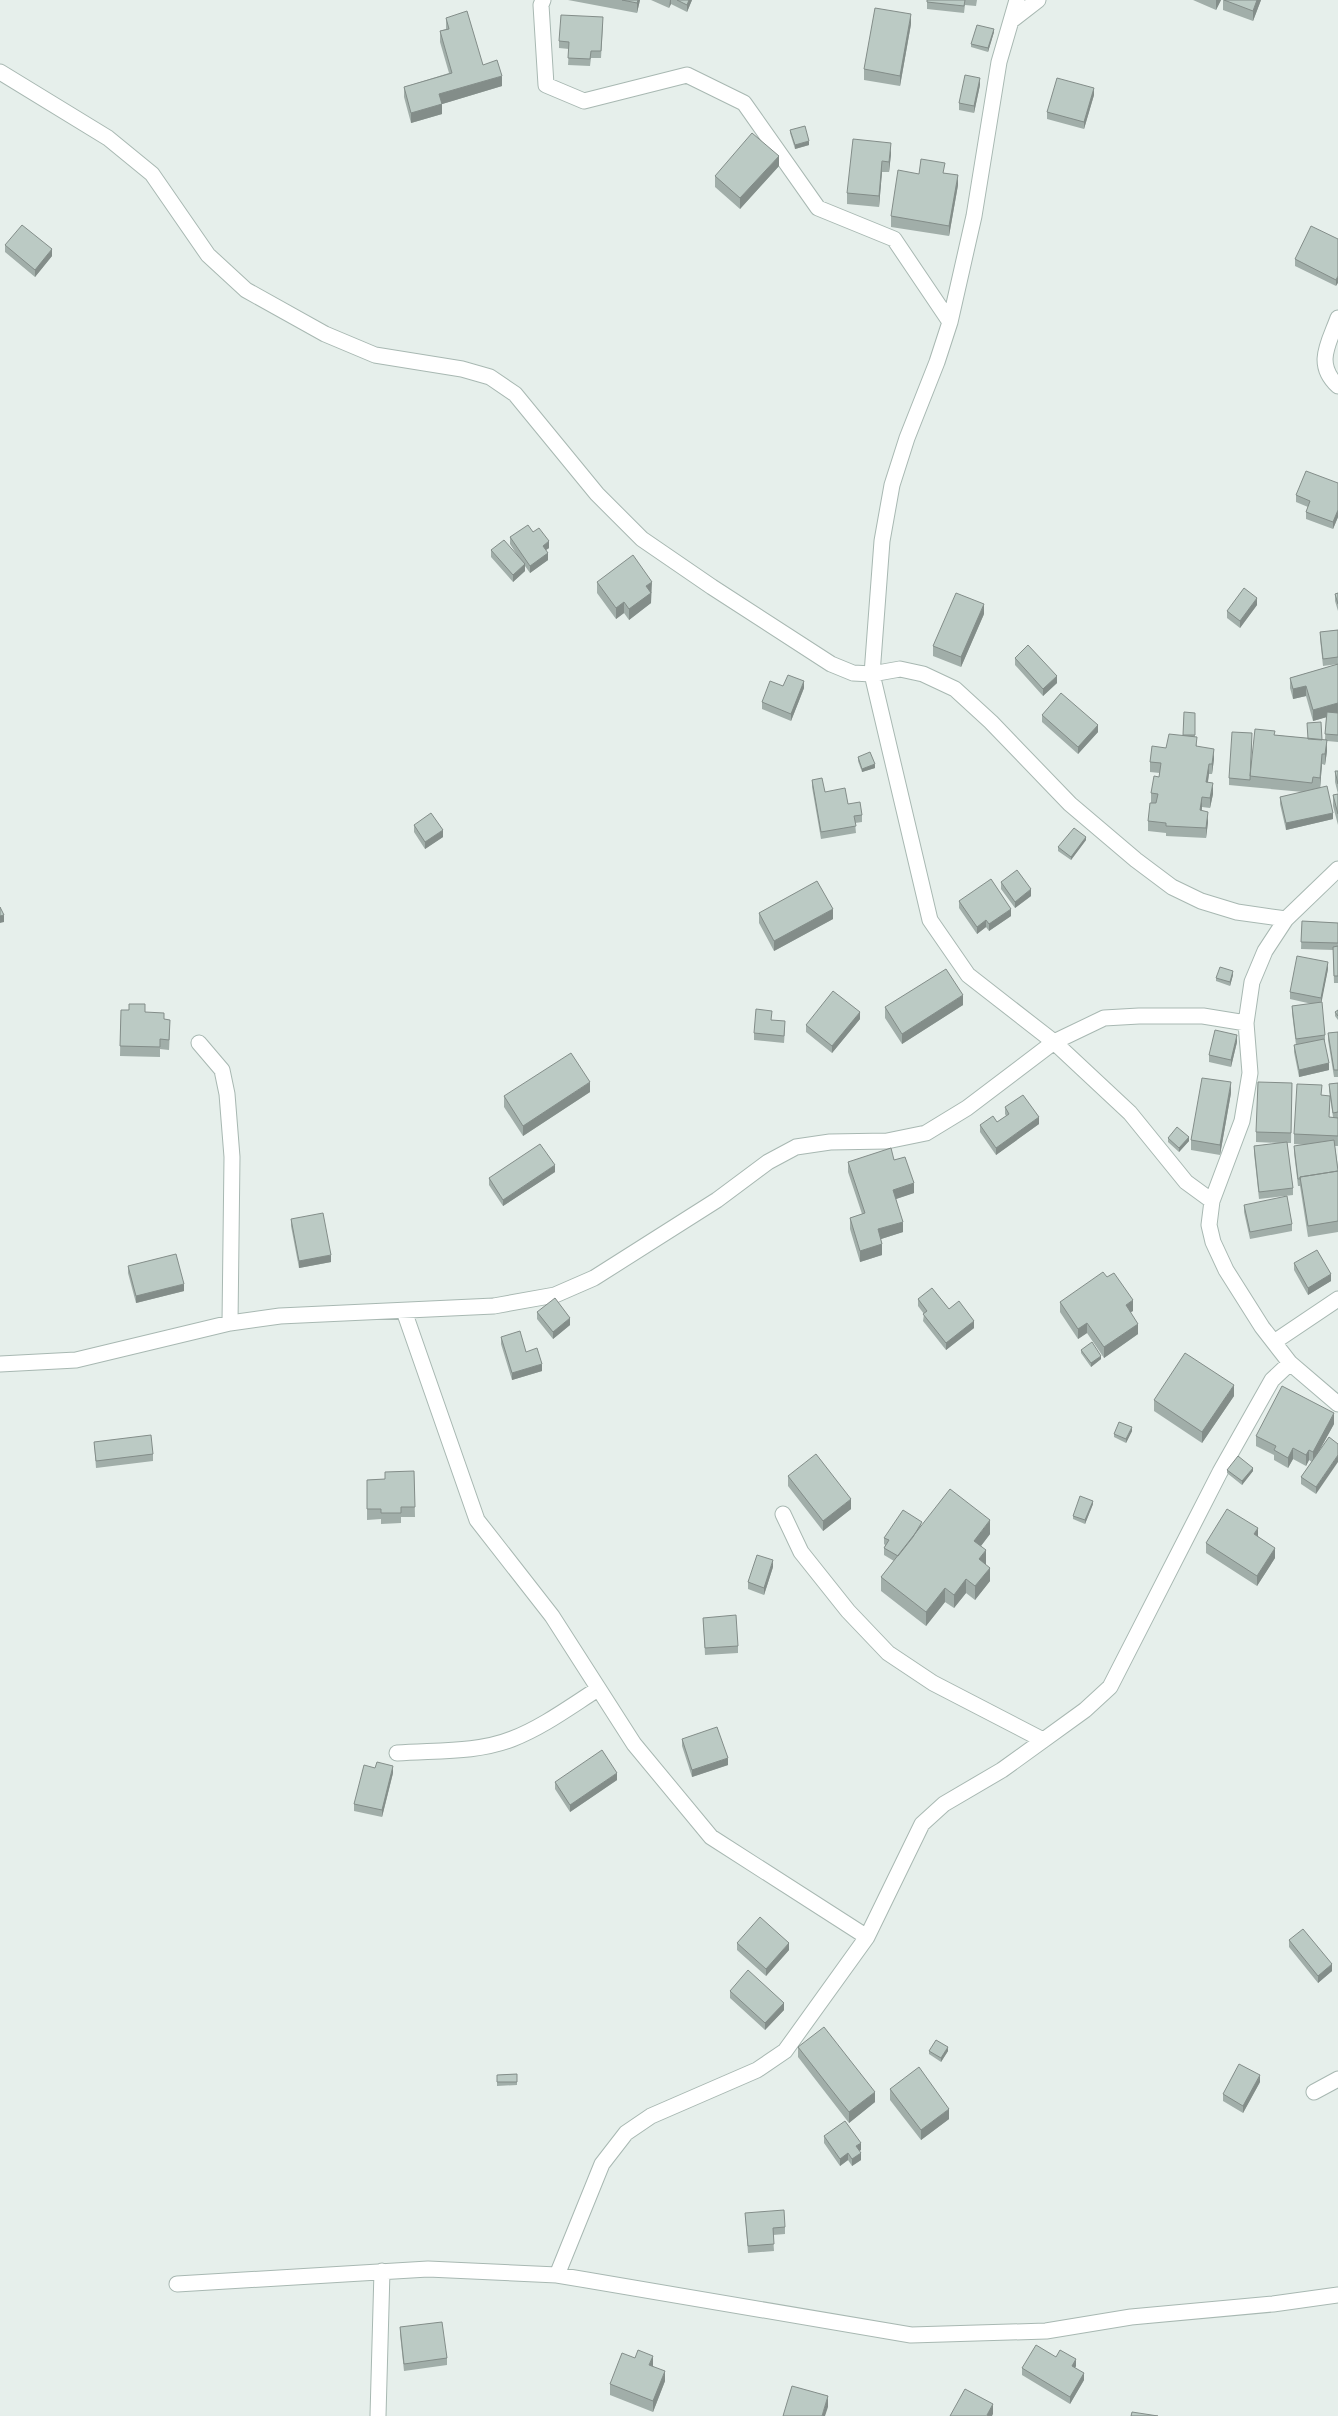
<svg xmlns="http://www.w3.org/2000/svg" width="1338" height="2416" viewBox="0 0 1338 2416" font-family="'DejaVu Sans',sans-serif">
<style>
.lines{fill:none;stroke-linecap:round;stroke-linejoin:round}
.minor-casing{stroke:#a8b8b2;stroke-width:17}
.minor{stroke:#fff;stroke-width:15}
.wall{fill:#a1aea9}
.shaded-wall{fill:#838d89}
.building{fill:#bbcac4;stroke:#838d89}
</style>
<rect width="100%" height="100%" fill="#e6efeb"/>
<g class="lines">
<defs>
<path id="minor" d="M543 0 541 5 546 85 584 101 687 75 744 103 818 208 894 239 950 322
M1017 0 999 62 974 216 950 322 937 362 907 438 892 485 882 541 872 674 930 920 968 975 1054 1042 1130 1113 1186 1182 1212 1201
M1011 21 1038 0
M0 72 108 138 152 174 208 255 246 290 325 334 375 355 462 369 490 377 515 394 597 494 642 539 712 587 831 664 853 673 872 674 900 669 923 674 955 689 991 722 1070 804 1136 860 1172 887 1201 901 1237 912 1286 919
M1338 318C1329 343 1314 364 1338 386
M1338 869 1286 919 1265 951 1252 982 1246 1023 1250 1073 1242 1121 1212 1201 1209 1225 1213 1242 1226 1270 1262 1327 1290 1363 1338 1404
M199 1043 222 1070 227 1094 232 1157 230 1323
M404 1311 477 1520 552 1616 634 1744 711 1837 867 1937
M1274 1342 1338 1299
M0 1364 76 1360 230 1323 280 1316 494 1306 555 1295 594 1278 717 1200 768 1162 796 1147 830 1142 887 1141 926 1133 967 1108 1054 1042 1104 1018 1139 1016H1203L1246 1023
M783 1514 801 1552 848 1611 888 1653 933 1683 1043 1740
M397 1753C434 1750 477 1753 512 1739 543 1727 571 1706 598 1689
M1314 2092 1338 2079
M557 2275 602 2164 626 2133 651 2116 757 2070 785 2051 867 1937 922 1824 944 1804 1002 1770 1085 1710 1110 1687 1220 1472 1272 1380 1290 1363
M177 2284 428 2269 557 2275 911 2335 1046 2331 1131 2317 1273 2304 1338 2295
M378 2416 382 2271"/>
</defs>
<use href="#minor" class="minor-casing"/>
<use href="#minor" class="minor"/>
</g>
<path class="wall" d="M568 0H640L637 13Z
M651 0H692L687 12 671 4 669 8Z
M927 0H977L976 6 965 5 964 13 927 9Z
M1193 0H1221L1216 10Z
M1223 0H1261L1253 21 1223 10Z
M446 18 483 65 502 86 442 104V114L411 123 404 97V87L449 73 440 42V31L446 29Z
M603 24 601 58H591L590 66 568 65 569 49 559 48V41Z
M911 24 900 86 864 80V69Z
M994 32 988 52 971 47V44Z
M980 85 974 113 959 110V103Z
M1094 95 1084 129 1047 119V112Z
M790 130 809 145 795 149 790 133Z
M891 154 889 172H882L879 207 847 204V193Z
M779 166 740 209 715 187V176Z
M945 173 958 185 949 236 891 227V216L919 174Z
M1338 239 1336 286 1295 266V259Z
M5 245 52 256 35 277 5 252Z
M1338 483V517L1333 529 1306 519V512L1308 507 1296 502V495Z
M533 532 549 548 546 550 548 560 530 573 525 566V571L513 582 491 557V550L517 555 510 544V537Z
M597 582 652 592 651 593V603L629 620 624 613 616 619 597 593Z
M1338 593V611L1335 601V594Z
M1257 605 1240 628 1227 618V611Z
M984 614 961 667 933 656V646Z
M1338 630V664L1323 666 1320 639V632Z
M1015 658 1057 683 1043 696 1015 665Z
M1338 664V742L1327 741V751L1325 765 1322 764 1320 788 1333 819 1286 830 1280 804V797L1303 792 1250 787V776L1275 735 1325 740 1326 717 1313 721 1306 696 1293 699 1290 688V678Z
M783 686 804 688 791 721 762 709V702Z
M1195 713V737L1197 747 1214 759 1212 774H1209L1208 782 1213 794 1210 808 1202 807V811L1208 822 1206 838 1166 836V833L1148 831V821L1151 803V793L1159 777 1160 773 1150 772V762L1183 735Z
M1042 715 1098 732 1078 754 1042 722Z
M1252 740 1250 787 1229 785V778Z
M858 757 875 768 862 772 858 761Z
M1335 771H1338V825L1333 806V795L1338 794 1335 782Z
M812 780 825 792 848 804 862 815V822L855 823 856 833 821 839 812 787Z
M414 825 443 837 425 849 414 832Z
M1086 840 1071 860 1058 851V847Z
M1001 882 1031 896 1015 908 1001 889Z
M959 901 1011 916 989 931 986 927 977 934 959 908Z
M759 913 833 919 774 951 759 923Z
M1302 921 1338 923V983H1334L1333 950 1301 949Z
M1328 969 1321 1002 1325 1035V1042H1324L1329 1070 1299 1077 1294 1052V1045H1296L1292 1013V1006L1312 1004 1290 999V992Z
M1233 975 1230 986 1216 981V978Z
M963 1005 902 1044 885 1018V1007Z
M121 1010 145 1012 164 1019 170 1030 169 1050 160 1049V1057L120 1056Z
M1338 1010V1020L1335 1016V1012Z
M860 1019 832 1053 806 1032V1025Z
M772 1020 785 1028 784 1043 754 1040V1033Z
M1338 1032V1077H1334L1328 1040V1033Z
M1237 1042 1231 1067 1209 1062V1055Z
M1292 1083 1291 1143H1287L1293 1188V1195L1259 1199 1254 1153V1146L1280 1143 1256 1142V1132Z
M1338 1083V1146H1335L1338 1167V1232L1308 1237 1300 1186H1298L1294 1153V1146L1306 1145 1294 1144V1134L1322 1095 1330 1106 1329 1117H1333L1329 1091V1084Z
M590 1092 523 1136 504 1107V1096Z
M1231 1093 1220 1155 1191 1150V1140Z
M1005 1107 1039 1124 996 1155 980 1132V1125L997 1122 1006 1116 1005 1114Z
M1168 1138 1189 1141 1179 1152 1168 1142Z
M894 1160 914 1193 896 1199 903 1232 881 1239 882 1255 860 1262 850 1229V1218L862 1214 848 1172V1162Z
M555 1172 503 1206 489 1185V1178Z
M1244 1205 1292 1224V1231L1250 1239 1244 1212Z
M291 1219 331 1262 299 1268 291 1226Z
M1294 1263 1331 1281 1308 1295 1294 1270Z
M128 1266 184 1291 136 1303 128 1273Z
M918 1299 949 1309 974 1328 946 1350 923 1321 924 1314 918 1306Z
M1060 1302 1133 1311 1130 1312 1138 1334 1104 1358 1087 1333 1078 1339 1060 1312Z
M537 1312 570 1325 553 1339 537 1319Z
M501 1337 526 1352 542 1371 512 1380 501 1344Z
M1081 1350 1101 1359 1091 1367 1081 1353Z
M1234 1396 1202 1443 1154 1411V1400Z
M1334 1424 1319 1451 1316 1494 1301 1484V1477L1312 1462 1309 1460 1306 1466 1293 1459 1288 1468 1274 1460V1455L1256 1446V1436Z
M1132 1431 1126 1443 1114 1437V1434Z
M94 1442 153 1454V1461L96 1468Z
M1227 1470 1253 1471 1242 1485 1227 1473Z
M414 1471 415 1517H401V1523L381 1524V1519L367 1520V1480L385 1479Z
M788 1476 851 1509 823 1531 788 1486Z
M1093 1504 1085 1524 1073 1519V1516Z
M922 1525 990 1534 981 1546 990 1581 975 1600 966 1593 954 1608 945 1602 926 1626 881 1591V1577L894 1561 884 1555V1548L885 1545 884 1544V1538Z
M1258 1536 1275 1558 1257 1586 1206 1553V1543Z
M773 1567 764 1595 748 1589V1582Z
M703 1618 738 1646V1653L705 1655Z
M682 1739 728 1765 692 1777 682 1746Z
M393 1773 382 1817 354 1811V1804Z
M617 1780 570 1812 555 1789V1782Z
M1289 1940 1332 1971 1318 1983 1289 1947Z
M737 1943 789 1950 766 1976 737 1950Z
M730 1991 784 2010 765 2030 730 1998Z
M798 2047 875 2102 849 2123 798 2057Z
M929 2051H948L941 2062 929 2054Z
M517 2074V2085L497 2086V2075Z
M1260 2082 1243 2113 1223 2101V2094Z
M890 2089 949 2119 921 2140 890 2100Z
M824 2136 861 2150 859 2151 861 2160 852 2166 848 2160 840 2166 824 2143Z
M745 2213 785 2227V2234L773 2235 774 2251 748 2253Z
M400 2327 447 2358V2365L404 2371 400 2334Z
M1056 2357 1076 2366 1075 2368 1084 2380 1070 2404 1022 2375V2368Z
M653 2366 665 2381 653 2412 610 2395V2384Z"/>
<path class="shaded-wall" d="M638 0H640L637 13V3Z
M670 0H671V4L669 8Z
M689 0H692L687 12V5Z
M1216 0H1221L1216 10Z
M1257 0H1261L1253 21V11Z
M911 14V24L900 86V76Z
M994 29V32L988 52V48Z
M502 76V86L439 105V94Z
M980 78V85L974 113V106Z
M1094 88V95L1084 129V122Z
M442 104V114L411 123V113Z
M809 141V145L795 149V145Z
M891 143V154L889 172V162Z
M779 156V166L740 209V198Z
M882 161V172L879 207V196Z
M958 175V185L949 236V226Z
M52 249V256L35 277V270Z
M1338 276V283L1336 286V280Z
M1338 510V517L1333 529V522Z
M549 541V548L543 552V546Z
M548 553V560L530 573V566Z
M525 564V571L513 582V575Z
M652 582 651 603 629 620V609L646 586Z
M1257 598V605L1240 628V621Z
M624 602V613L616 619V608Z
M984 604V614L961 667V657Z
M1057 676V683L1043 696V689Z
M804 681V688L791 721V714Z
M1306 686V696L1293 699V689Z
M1338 703V714L1313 721V710Z
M1098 725V732L1078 754V747Z
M1327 740V751L1325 765V754Z
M1214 749V759L1212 774V764Z
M1322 754V764L1320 789V778Z
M875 764V768L862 772V769Z
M1209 764V774L1206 793V782Z
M1213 783V794L1210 808V798Z
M1202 797V807L1200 821V810Z
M1208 812V822L1206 838V828Z
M1333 813V819L1286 830V823Z
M443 830V837L425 849V842Z
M1086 837V840L1071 860V857Z
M1031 889V896L1015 908V902Z
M833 909V919L774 951V941Z
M1011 909V916L989 931V924Z
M4 915V922L0 923V916Z
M986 920V927L977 934V927Z
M1328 962V969L1321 1005V998Z
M1233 971V975L1230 986V982Z
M963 995V1005L902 1044V1034Z
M860 1012V1019L832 1053V1046Z
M1237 1035V1042L1231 1067V1060Z
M1329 1063V1070L1299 1077V1070Z
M590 1082V1092L523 1136V1126Z
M1231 1082V1093L1220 1155V1145Z
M1039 1117V1124L996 1155V1148Z
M1189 1137V1141L1179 1152V1148Z
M555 1165V1172L503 1206V1200Z
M914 1183V1193L893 1200V1190Z
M903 1222V1232L878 1240V1229Z
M882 1244V1255L860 1262V1251Z
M331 1255V1262L299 1268V1261Z
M1331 1274V1281L1308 1295V1288Z
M184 1284V1291L136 1303V1296Z
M1133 1300V1311L1126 1315V1305Z
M570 1318V1325L553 1339V1332Z
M974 1321V1328L946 1350V1343Z
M1087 1323V1333L1078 1339V1329Z
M1138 1324V1334L1104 1358V1347Z
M1101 1356V1359L1091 1367V1363Z
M542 1364V1371L512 1380V1373Z
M1234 1385V1396L1202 1443V1432Z
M1334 1413V1424L1313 1462V1452Z
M1132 1427V1431L1126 1443V1439Z
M1293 1448V1459L1288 1468V1458Z
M1309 1450V1460L1306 1466V1455Z
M1338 1455V1462L1316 1494V1487Z
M1253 1468V1471L1242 1485V1481Z
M851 1499V1509L823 1531V1521Z
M1093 1501V1504L1085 1524V1520Z
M990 1520V1534L974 1555V1541Z
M1258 1528V1538L1254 1534Z
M1275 1548V1558L1257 1586V1576Z
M986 1550V1564L979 1573V1559Z
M773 1560V1567L764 1595V1588Z
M990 1568V1581L975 1600V1586Z
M966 1579V1593L954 1608V1595Z
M945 1588V1602L926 1626V1612Z
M728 1758V1765L692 1777V1770Z
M393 1766V1773L382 1817V1810Z
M617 1773V1780L570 1812V1805Z
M789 1943V1950L766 1976V1969Z
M1332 1964V1971L1318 1983V1976Z
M784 2003V2010L765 2030V2023Z
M948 2047V2051L941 2062V2058Z
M1260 2075V2082L1243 2113V2106Z
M875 2092V2102L849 2123V2112Z
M949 2109V2119L921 2140V2130Z
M861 2143V2150L856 2153V2146Z
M848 2153V2160L840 2166V2159Z
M861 2153V2160L852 2166V2159Z
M653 2356V2367L649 2365Z
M1076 2359V2366L1072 2373V2366Z
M665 2371V2381L653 2412V2401Z
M1084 2373V2380L1070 2404V2397Z
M828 2396V2407L825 2416H822Z
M993 2404V2414L992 2416H987V2415Z"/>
<path class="building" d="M622 0H638L637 3Z
M677 0H689L687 5Z
M927 0H965L964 6 927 2Z
M1224 0H1257L1253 11Z
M875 8 911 14 900 76 864 69Z
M467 11 483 65 497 60 502 76 439 94 442 104 411 113 404 87 452 73 440 31 449 29 446 18Z
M561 15 603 17 601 51H591L590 59 568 58 569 42 559 41Z
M977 25 994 29 988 48 971 44Z
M965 75 980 78 974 106 959 103Z
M1057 78 1094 88 1084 122 1047 112Z
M805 126 809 141 795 145 790 130Z
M752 133 779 156 740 198 715 176Z
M853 139 891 143 889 162 882 161 879 196 847 193Z
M921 159 945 163 943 173 958 175 949 226 891 216 898 170 919 174Z
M22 225 52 249 35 270 5 245Z
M1311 226 1338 239V276L1336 280 1295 259Z
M1306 471 1338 483V510L1333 522 1306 512 1310 501 1296 495Z
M528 525 533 532 539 528 549 541 543 546 548 553 530 566 510 537Z
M504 540 525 564 513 575 491 550Z
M633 555 652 582 646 586 651 593 629 609 624 602 616 608 597 582Z
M1244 588 1257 598 1240 621 1227 611Z
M956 593 984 604 961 657 933 646Z
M1338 593V604L1335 594Z
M1338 630V657L1323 659 1320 632Z
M1028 645 1057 676 1043 689 1015 658Z
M1338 664V703L1313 710 1306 686 1293 689 1290 678Z
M788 675 804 681 791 714 762 702 770 681 783 686Z
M1061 693 1098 725 1078 747 1042 715Z
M1184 712 1195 713V735H1183Z
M1327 712 1338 713V735L1325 734Z
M1321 722 1322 740 1308 739 1307 723Z
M1255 729 1275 731 1274 735 1327 740 1325 754H1322L1320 778 1313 777 1312 783 1250 776Z
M1232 732 1252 733 1250 780 1229 778Z
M1169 734 1197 737 1196 746 1214 749 1212 764H1209L1206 782 1213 783 1210 798 1202 797 1200 810 1208 812 1206 828 1166 826V823L1148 821 1150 803H1156L1158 794 1151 793 1154 776 1159 777 1161 763 1150 762 1152 746 1166 748Z
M870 752 875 764 862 769 858 757Z
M1335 771H1338V784Z
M822 778 825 792 845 788 848 804 860 802 862 815 854 816 856 826 821 832 812 780Z
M1327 786 1333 813 1286 823 1280 797Z
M1338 794V814L1333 795Z
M431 813 443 830 425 842 414 825Z
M1074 828 1086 837 1071 857 1058 847Z
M1017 870 1031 889 1015 902 1001 882Z
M991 879 1011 909 989 924 986 920 977 927 959 901Z
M817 881 833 909 774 941 759 913Z
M0 907 4 915 0 916Z
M1302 921 1338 923V943L1301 942Z
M1338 946V976H1334L1333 947Z
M1297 956 1328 962 1321 998 1290 992Z
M1220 967 1233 971 1230 982 1216 978Z
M946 969 963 995 902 1034 885 1007Z
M833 991 860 1012 832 1046 806 1025Z
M1322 1002 1325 1035 1296 1039 1292 1006Z
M129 1004H145V1012L164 1013V1019L170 1020 169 1040 160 1039V1047L120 1046 121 1010H129Z
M756 1009 772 1011 771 1020 785 1021 784 1036 754 1033Z
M1338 1010V1016L1335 1012Z
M1215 1030 1237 1035 1231 1060 1209 1055Z
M1338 1032V1070H1334L1328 1033Z
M1324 1039 1329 1063 1299 1070 1294 1045Z
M571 1053 590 1082 523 1126 504 1096Z
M1202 1078 1231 1082 1220 1145 1191 1140Z
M1258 1082 1292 1083 1291 1133 1256 1132Z
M1338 1083V1112L1333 1113 1329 1084Z
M1297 1084 1322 1085 1321 1095 1330 1096 1329 1117 1338 1118V1136L1294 1134Z
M1023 1095 1039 1117 996 1148 980 1125 993 1116 997 1122 1009 1114 1005 1107Z
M1177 1127 1189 1137 1179 1148 1168 1138Z
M1334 1140 1338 1171 1300 1177V1179H1298L1294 1146Z
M1287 1142 1293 1188 1259 1192 1254 1146Z
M540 1144 555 1165 503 1200 489 1178Z
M891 1148 894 1160 905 1157 914 1183 893 1190 903 1222 878 1229 882 1244 860 1251 850 1218 865 1213 848 1162Z
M1338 1171V1221L1308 1226 1300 1177Z
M1287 1196 1292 1224 1250 1232 1244 1205Z
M323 1213 331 1255 299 1261 291 1219Z
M1317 1250 1331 1274 1308 1288 1294 1263Z
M176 1254 184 1284 136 1296 128 1266Z
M1103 1272 1107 1277 1114 1273 1133 1300 1126 1305 1138 1324 1104 1347 1087 1323 1078 1329 1060 1302Z
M932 1288 949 1309 959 1301 974 1321 946 1343 923 1314 927 1311 918 1299Z
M555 1298 570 1318 553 1332 537 1312Z
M520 1331 526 1352 537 1348 542 1364 512 1373 501 1337Z
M1092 1342 1101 1356 1091 1363 1081 1350Z
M1185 1353 1234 1385 1202 1432 1154 1400Z
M1282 1386 1334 1413 1313 1452 1309 1450 1306 1455 1293 1448 1288 1458 1274 1450 1276 1446 1256 1436Z
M1119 1422 1132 1427 1126 1439 1114 1434Z
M151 1435 153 1454 96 1461 94 1442Z
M1329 1437 1338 1444V1455L1316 1487 1301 1477Z
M816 1454 851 1499 823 1521 788 1476Z
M1238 1456 1253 1468 1242 1481 1227 1470Z
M414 1471 415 1507H401V1513H381V1509H367V1480L385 1479V1472Z
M950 1489 990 1520 974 1541 986 1550 979 1559 990 1568 975 1586 966 1579 954 1595 945 1588 926 1612 881 1577Z
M1080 1496 1093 1501 1085 1520 1073 1516Z
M1227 1509 1258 1528 1254 1534 1275 1548 1257 1576 1206 1543Z
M903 1510 922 1522 913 1537 898 1556 884 1548 889 1540 884 1538Z
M757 1555 773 1560 764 1588 748 1582Z
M736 1615 738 1646 705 1648 703 1618Z
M717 1727 728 1758 692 1770 682 1739Z
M602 1750 617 1773 570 1805 555 1782Z
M377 1762 393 1766 382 1810 354 1804 364 1765 375 1768Z
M760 1917 789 1943 766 1969 737 1943Z
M1303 1929 1332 1964 1318 1976 1289 1940Z
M748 1970 784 2003 765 2023 730 1991Z
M824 2027 875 2092 849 2112 798 2047Z
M936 2040 948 2047 941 2058 929 2051Z
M1239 2064 1260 2075 1243 2106 1223 2094Z
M919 2067 949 2109 921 2130 890 2089Z
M517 2074V2082H497V2075Z
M845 2121 861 2143 856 2146 861 2153 852 2159 848 2153 840 2159 824 2136Z
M784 2210 785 2227 773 2228 774 2244 748 2246 745 2213Z
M442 2322 447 2358 404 2364 400 2327Z
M1036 2345 1056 2357 1060 2350 1076 2359 1072 2366 1084 2373 1070 2397 1022 2368Z
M638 2350 653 2356 649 2365 665 2371 653 2401 610 2384 622 2353 635 2358Z
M792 2386 828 2396 822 2416H783Z
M965 2389 993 2404 987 2415 989 2416H950Z
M1132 2412 1158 2416H1131Z"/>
</svg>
